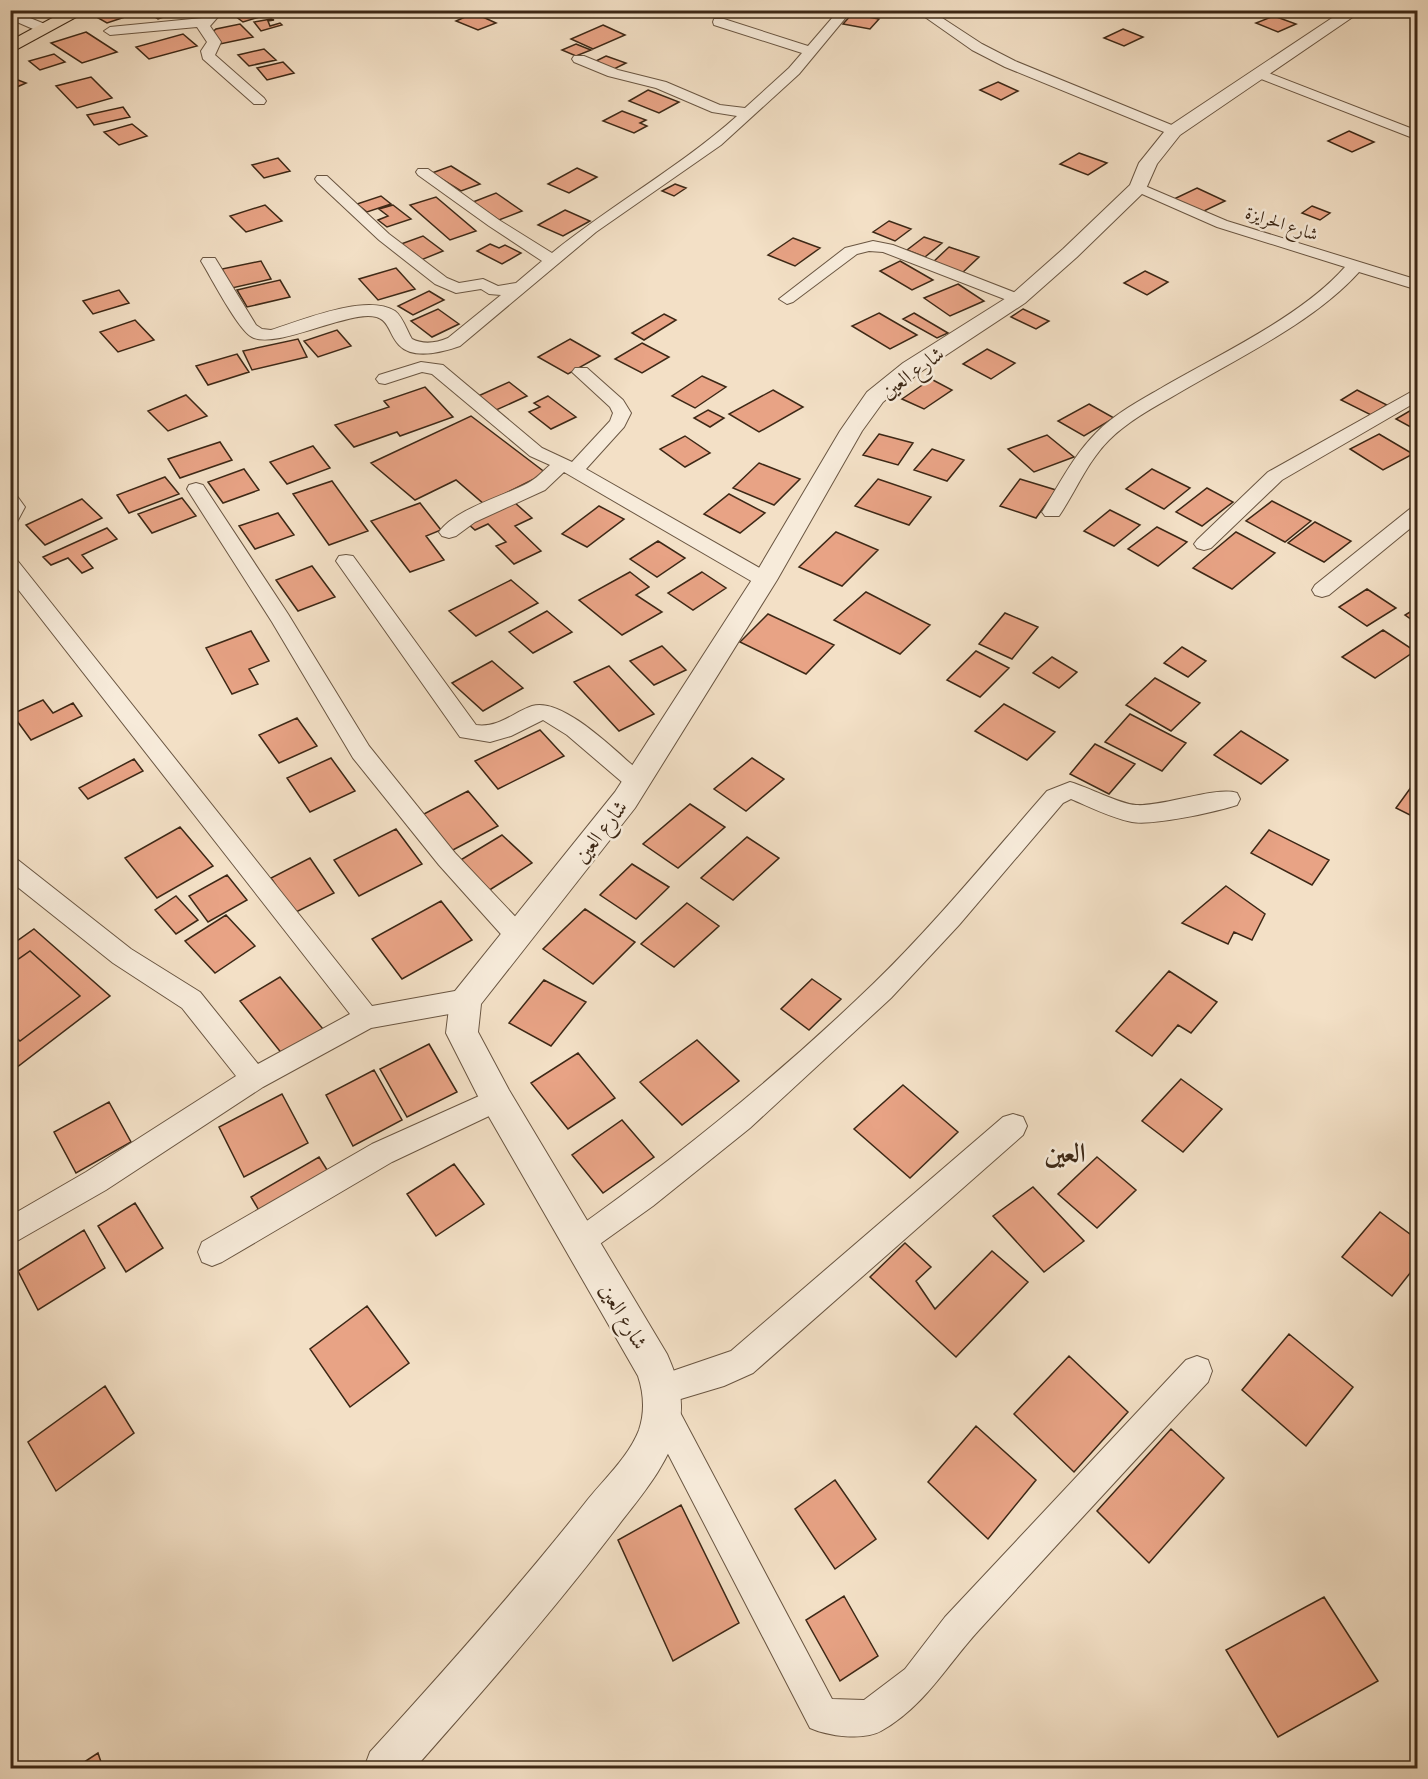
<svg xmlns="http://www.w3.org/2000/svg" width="1428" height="1779" viewBox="0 0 1428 1779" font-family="'EB Garamond',Amiri,serif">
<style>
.building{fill:#e8a385;stroke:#3d2816;stroke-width:1.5}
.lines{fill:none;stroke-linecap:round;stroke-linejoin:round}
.minor-casing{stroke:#6a5642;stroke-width:2}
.tertiary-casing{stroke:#6a5642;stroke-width:2}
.primary-casing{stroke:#3d2816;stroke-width:2}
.minor{fill:#f7ebda;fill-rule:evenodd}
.tertiary{fill:#f7ebda;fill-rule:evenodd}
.primary{fill:#f3e0c6;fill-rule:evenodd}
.labels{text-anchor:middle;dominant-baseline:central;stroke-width:5;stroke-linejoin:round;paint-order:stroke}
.far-street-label{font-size:18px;fill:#3d2816;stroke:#f7ebda}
.street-label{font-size:21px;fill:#3d2816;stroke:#f7ebda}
.district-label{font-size:27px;font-weight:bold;fill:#3d2816;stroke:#f7ebda}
</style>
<rect width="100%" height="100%" fill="#f3e0c6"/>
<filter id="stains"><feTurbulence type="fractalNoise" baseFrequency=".00333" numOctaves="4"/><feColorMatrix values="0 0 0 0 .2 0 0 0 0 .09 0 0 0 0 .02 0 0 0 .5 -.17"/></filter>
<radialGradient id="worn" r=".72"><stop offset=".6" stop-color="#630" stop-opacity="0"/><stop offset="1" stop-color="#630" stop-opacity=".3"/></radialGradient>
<path class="building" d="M102 10H123L131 15 107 23 91 14Z
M144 10H174L175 13 158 19Z
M227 10H282L243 22Z
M474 13 496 23 478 30 456 21Z
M852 14 879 19 870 29 843 24Z
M1274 16 1296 24 1278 32 1256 23Z
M271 19 274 20 268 21 270 26 280 23 282 25 261 31 254 22Z
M240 24 253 37 220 44 210 34 216 29Z
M603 25 625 35 593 49 571 39Z
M1123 29 1143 37 1124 46 1104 38Z
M86 32 117 52 82 63 51 43Z
M183 34 197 46 149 59 136 47Z
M576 44 591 50 576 56 562 50Z
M264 49 276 60 249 66 238 55Z
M54 54 65 62 40 70 29 61Z
M606 56 626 63 612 70 592 63Z
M283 62 294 73 267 80 257 68Z
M10 77 26 83 10 90Z
M91 77 112 98 77 108 56 86Z
M998 82 1018 91 1001 100 980 90Z
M648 90 679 102 659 113 629 101Z
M123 107 130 117 94 125 87 115Z
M622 111 646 120 640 123 647 126 634 133 603 121Z
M132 124 147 136 119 145 104 132Z
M1349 131 1374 142 1352 152 1328 141Z
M1079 153 1107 163 1088 175 1060 164Z
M278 158 290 171 264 178 252 165Z
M451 166 480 184 461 191 432 173Z
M577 168 597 177 569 193 548 184Z
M675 184 686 188 674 196 662 191Z
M1197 188 1225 201 1202 212 1174 199Z
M496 193 522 211 499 220 473 202Z
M381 196 391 204 367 212 357 204Z
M436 197 476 231 450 240 410 205Z
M265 205 282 221 246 232 230 216Z
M393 205 411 219 387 227 378 220 388 216 379 209Z
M1312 206 1330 213 1320 220 1302 213Z
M565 210 590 221 563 236 538 225Z
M889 221 911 229 895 241 873 232Z
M423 236 443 251 421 260 401 244Z
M924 237 942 243 925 257 907 250Z
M793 238 820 248 795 266 768 255Z
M490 244 499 248 505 245 521 253 502 264 477 251Z
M949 247 979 257 960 275 930 265Z
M261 261 271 279 232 288 222 269Z
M900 261 933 280 912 290 880 271Z
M396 268 415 289 378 300 359 279Z
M1145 271 1168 282 1147 295 1124 283Z
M280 280 290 297 247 307 237 290Z
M958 284 984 301 950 316 924 298Z
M119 290 129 303 93 314 83 301Z
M429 291 444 300 413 315 398 306Z
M438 309 459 324 432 337 411 321Z
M1023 309 1049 321 1036 329 1011 317Z
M879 313 917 335 890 349 852 326Z
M914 313 948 333 937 338 903 319Z
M664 314 676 320 644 340 632 333Z
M135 320 154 340 118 352 100 332Z
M337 330 351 346 318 357 304 341Z
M298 339 307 357 252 370 243 351Z
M570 339 600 356 568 374 538 357Z
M642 343 669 357 642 373 615 359Z
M987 349 1015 363 991 379 963 364Z
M237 354 249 372 208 385 196 366Z
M702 376 726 387 695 408 672 396Z
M931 379 952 390 924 409 902 399Z
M509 382 527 396 494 411 476 397Z
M425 387 453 417 400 436 397 432 354 447 335 425 389 407 384 401Z
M773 390 803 407 759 432 729 414Z
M1357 390 1387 405 1371 415 1341 400Z
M186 395 207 416 168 431 148 411Z
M548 396 576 417 551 429 529 412 540 407 534 403Z
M1089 404 1114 418 1084 436 1058 421Z
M1418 406V431L1396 419Z
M708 410 724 418 710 427 694 418Z
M471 416 546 473 484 504 456 480 415 500 371 463Z
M879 434 913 443 898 465 863 455Z
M1379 434 1413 454 1383 470 1350 449Z
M1047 435 1074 457 1034 472 1008 449Z
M685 436 710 453 685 467 660 449Z
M220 442 232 460 180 478 168 459Z
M313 446 330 468 287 484 270 462Z
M932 449 964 460 947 481 914 470Z
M759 463 800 479 774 505 733 488Z
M244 469 259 490 223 503 208 482Z
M1152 469 1190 488 1164 509 1126 489Z
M165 477 179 494 129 513 117 495Z
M878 479 931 497 909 525 855 506Z
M1020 479 1056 490 1036 518 1000 506Z
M332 481 368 531 329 545 293 494Z
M1207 488 1233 502 1202 526 1176 512Z
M729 494 765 513 740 533 704 514Z
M182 498 196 516 152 533 138 514Z
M82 499 102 518 45 545 26 525Z
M1272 501 1311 521 1285 542 1246 521Z
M514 502 532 518 515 526 541 551 514 564 496 546 506 542 488 524 475 530 467 523Z
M420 503 441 530 426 536 444 560 410 572 371 521Z
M599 506 624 519 587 547 562 534Z
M1110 510 1140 525 1114 546 1084 531Z
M278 513 294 535 255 549 239 526Z
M1315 522 1351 541 1324 562 1288 543Z
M1157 527 1187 542 1158 566 1128 549Z
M107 528 117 539 82 555 93 568 82 573 68 558 51 565 43 557Z
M836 532 878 550 842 586 799 567Z
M1236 532 1275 553 1232 589 1193 568Z
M658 541 685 558 657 577 630 559Z
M312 566 335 597 298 611 276 580Z
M630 572 649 587 636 595 662 612 622 635 579 600Z
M702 572 726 588 693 610 668 593Z
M511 580 538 603 476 636 449 611Z
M1367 589 1396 608 1367 626 1339 607Z
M866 592 930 625 900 654 834 620Z
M1418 607V624L1405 615Z
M547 611 572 632 533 653 509 632Z
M1005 613 1038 627 1012 659 979 644Z
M768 614 834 645 806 674 740 642Z
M1383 630 1415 651 1375 678 1342 657Z
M251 631 269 661 249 669 258 684 232 694 206 648Z
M662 646 686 670 654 685 630 661Z
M1182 647 1206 661 1188 677 1164 663Z
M976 651 1009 668 980 697 947 680Z
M1052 657 1077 672 1059 688 1033 673Z
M492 661 523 688 483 711 452 683Z
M609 666 654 714 619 731 574 682Z
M1155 678 1200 703 1171 731 1126 705Z
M43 700 53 713 73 703 82 716 31 740 12 714Z
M1004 704 1055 732 1027 760 975 731Z
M1130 714 1186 743 1162 771 1105 742Z
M297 718 317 746 279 763 259 735Z
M540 730 564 756 498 789 475 761Z
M1241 731 1288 760 1261 784 1214 755Z
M1095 744 1135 764 1109 794 1070 774Z
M331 758 355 791 310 812 287 778Z
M752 758 784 779 746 811 714 789Z
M134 759 143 771 88 799 79 788Z
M1417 779H1418V819L1396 808Z
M468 791 498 826 451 851 422 815Z
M690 804 725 827 678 868 643 844Z
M180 827 213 866 157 898 125 858Z
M396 829 422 864 359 896 334 860Z
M1269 830 1329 860 1312 885 1251 853Z
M502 835 532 863 488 891 459 861Z
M747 837 779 858 733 900 701 878Z
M310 858 334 893 294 913 271 878Z
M632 864 669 887 636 919 600 895Z
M227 875 247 900 208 922 189 896Z
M1226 886 1265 914 1252 940 1234 932 1228 944 1182 923Z
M176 896 198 920 176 934 155 910Z
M441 901 472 940 402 979 372 939Z
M687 903 719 926 674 967 641 944Z
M585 909 635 942 593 984 543 949Z
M226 915 255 946 215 973 185 941Z
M34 929 110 996 12 1071 10 1032 20 1041 80 996 30 951 10 965V946Z
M30 951 80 996 20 1041 10 1032V965Z
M1169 971 1217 1002 1191 1033 1178 1025 1152 1056 1116 1031Z
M280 977 323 1029 283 1055 240 1001Z
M812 979 841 999 809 1030 781 1009Z
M544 980 586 1002 551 1046 509 1023Z
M697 1040 739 1081 682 1125 640 1082Z
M429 1044 457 1092 407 1117 380 1069Z
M578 1053 615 1098 568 1129 531 1083Z
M374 1070 402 1120 353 1146 326 1095Z
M1181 1079 1222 1109 1183 1152 1142 1121Z
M903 1085 958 1132 910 1178 854 1129Z
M282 1094 308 1143 244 1177 219 1127Z
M109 1102 131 1142 76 1173 54 1132Z
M622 1120 654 1157 603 1193 572 1155Z
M319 1157 329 1173 261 1214 251 1197Z
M1097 1157 1136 1190 1097 1228 1058 1194Z
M454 1164 484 1204 436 1236 407 1194Z
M1033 1187 1084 1241 1044 1272 993 1216Z
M135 1203 163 1248 126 1272 98 1226Z
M1380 1212 1418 1240V1263L1392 1296 1342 1257Z
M84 1230 105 1268 38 1310 18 1271Z
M905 1243 931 1267 916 1281 935 1309 992 1251 1028 1282 956 1357 870 1277Z
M367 1306 409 1363 350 1407 310 1349Z
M1289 1334 1353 1387 1306 1446 1242 1390Z
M1069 1356 1128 1412 1074 1472 1014 1414Z
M105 1386 134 1433 56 1491 28 1442Z
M976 1426 1036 1480 988 1539 928 1482Z
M1171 1429 1224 1478 1149 1563 1097 1511Z
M835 1480 876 1539 835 1569 795 1509Z
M681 1505 739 1623 673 1661 618 1540Z
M844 1596 878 1656 840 1681 806 1620Z
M1324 1597 1378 1681 1278 1737 1226 1650Z
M98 1753 103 1768H75Z"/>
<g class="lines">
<defs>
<path id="minor" d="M10 10 50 26 51 29 45 33 40 32 10 19Z
M210 10H224L210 26 221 42 215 55 264 98 266 101 264 104H254L203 59 201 51 207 42 197 27 110 35 104 31 110 27 202 18Z
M839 10H852L799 74 721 145 596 232 460 346C443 352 413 360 399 345 387 332 390 316 368 316 338 316 274 349 252 337 238 330 211 277 201 261L203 258H215L256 325 262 329 271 330C301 321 365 293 395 311 403 317 407 331 412 339 424 345 436 343 448 338L501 295 489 294 481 289 456 293 435 284 379 240 317 182 315 179 317 176H327L389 234 447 278 459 283 483 279 498 286 516 283 542 261 489 226 418 175 416 172 418 169H428L499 220 552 253C611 205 680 167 737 116L712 112 656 88 608 76 574 62 572 59 574 56H584L618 70 666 82 720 105 745 108 789 68 802 53 714 25 713 22 714 19H724L808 46Z
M915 10H930L982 44 1015 61 1179 128 1181 131 1179 134H1169L1005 67 972 50Z
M1261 70 1418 131V140L1256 77 1254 74Z
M1138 183 1227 221 1418 280V290L1359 272C1313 323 1236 359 1177 394 1154 407 1128 421 1109 440 1087 462 1076 491 1059 516H1045L1042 512C1059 485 1073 456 1096 433 1114 414 1141 400 1163 387 1220 354 1302 316 1345 267L1217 227 1133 190 1131 187Z
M873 241 893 245 1024 296 1026 299 1024 302H1012L883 252 869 251 857 254 793 302 787 304 779 299 845 248Z
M421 362 443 365 542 448 572 462 610 421 613 413 610 407 572 372 575 368H587L623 400 631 413 624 427 586 469 772 575 775 580 772 585 765 587 758 585 564 472 545 490 475 522 456 536 449 538 442 536 439 532C455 509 504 496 528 483 536 479 543 471 550 465L530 456 432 374 422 372 385 384 379 383 376 379 379 375Z
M1418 388V401L1282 480 1211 548 1204 550 1197 548 1194 544 1197 540 1268 472Z
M196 483 203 485 288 614 369 746 455 853 526 928 529 935 526 942 517 945 508 942 439 865 353 758 272 622 187 489 189 485Z
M10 494 17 496 25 507 17 522 10 524Z
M1418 506V522L1329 595 1322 597 1315 595 1312 590 1315 585 1411 508Z
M346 555 353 556 476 725C499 728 512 713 532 706 564 696 621 757 645 776L648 782 645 788 637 790 629 788 567 735 543 720 511 736 490 742 460 737 336 561 339 556Z
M10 559 17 560 372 1006 466 989 475 992 479 1000 475 1008 466 1011 371 1028 263 1087 106 1190 10 1245V1216L86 1172 236 1076 182 1008 113 963 10 881V858L18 860 131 949 200 992 258 1064 350 1014 10 579Z
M1070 782C1088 787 1119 804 1136 805 1163 807 1216 786 1237 793L1240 799 1237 805C1216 812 1152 826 1132 822 1111 818 1090 807 1071 799L1063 803 959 925 891 998 750 1128 653 1206 590 1251 580 1255 570 1251 566 1242 570 1233C677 1157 779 1075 873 984 935 924 990 856 1047 791Z
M497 1088 506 1092 510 1100 506 1108 392 1162 222 1262 212 1266 202 1262 198 1252 202 1242 372 1144Z
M1013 1114 1023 1117 1027 1126 1023 1135 753 1373 724 1386 674 1401 832 1699 864 1700 905 1669 945 1617 1186 1360 1197 1356 1208 1360 1212 1371 1208 1382C1131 1464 1055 1547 979 1630 946 1666 925 1706 881 1731 863 1741 828 1736 810 1728L652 1423 648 1412 654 1400 648 1389 652 1378 731 1351 1003 1117Z"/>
<path id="tertiary" d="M1344 10H1363L1180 135 1157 164 1145 191 1077 257 1025 303 919 373 883 402 862 431 777 580 635 808 481 1004 478 1032 509 1090 667 1354C677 1377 685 1399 679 1424 668 1468 637 1500 611 1535 549 1616 482 1692 415 1768H364L370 1752C444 1671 517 1589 585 1503 603 1480 628 1458 639 1430 645 1412 644 1394 638 1376L485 1110 446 1033 450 1000 455 991 615 792 753 578 840 431 867 392 903 363 1011 295 1063 249 1130 185 1139 163 1168 127Z"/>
<path id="primary" d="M67 10H89L10 53V41Z"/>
</defs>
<use href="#minor" class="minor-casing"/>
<use href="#tertiary" class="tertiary-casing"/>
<use href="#primary" class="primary-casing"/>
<use href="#minor" class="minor"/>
<use href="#tertiary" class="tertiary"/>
<use href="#primary" class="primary"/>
</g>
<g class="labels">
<g class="far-street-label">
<text transform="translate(1282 223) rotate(18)">شارع الحرايزة</text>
</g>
<g class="street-label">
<text transform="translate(912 372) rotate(-36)">شارع العين</text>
<text transform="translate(600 831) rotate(-52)">شارع العين</text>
<text transform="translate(624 1316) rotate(59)">شارع العين</text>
</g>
<g class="district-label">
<text x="1065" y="1152">العين</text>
</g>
</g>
<rect width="1428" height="1779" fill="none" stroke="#f3e0c6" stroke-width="36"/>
<rect x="12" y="12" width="1404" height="1755" fill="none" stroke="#3d2816" stroke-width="3"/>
<rect x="18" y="18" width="1392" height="1743" fill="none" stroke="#3d2816" stroke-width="1.5"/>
<rect width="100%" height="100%" filter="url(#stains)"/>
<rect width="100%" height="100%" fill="url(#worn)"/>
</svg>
